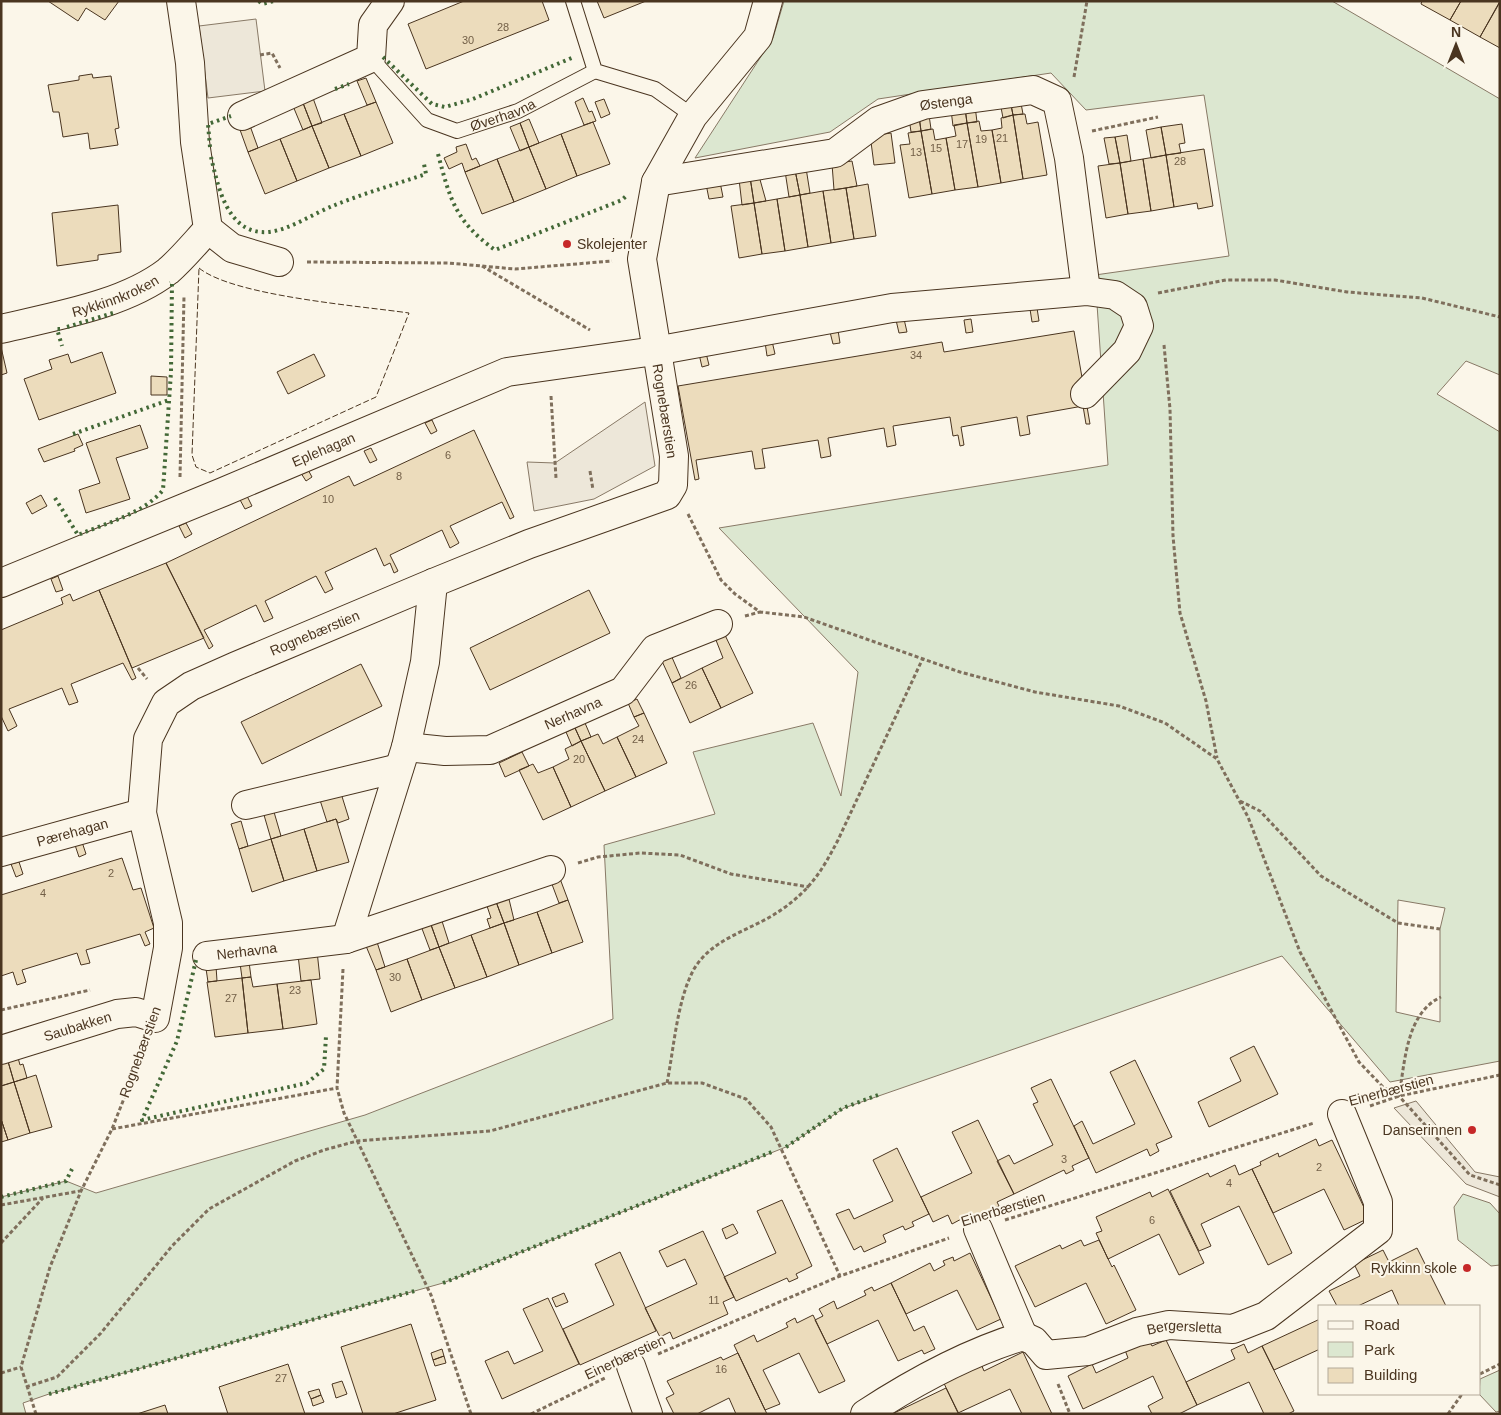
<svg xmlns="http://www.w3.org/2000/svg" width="1501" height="1415" viewBox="0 0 1501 1415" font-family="Arial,sans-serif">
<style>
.green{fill:#dce7d0;stroke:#887966;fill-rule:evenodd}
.parking{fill:#ede7d9;stroke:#887966}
.building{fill:#ecdcbc;stroke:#4a3520}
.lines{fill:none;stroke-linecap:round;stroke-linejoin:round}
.service-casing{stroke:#4a3520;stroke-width:16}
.minor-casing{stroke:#4a3520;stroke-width:30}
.path{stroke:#7f6f5c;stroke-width:3;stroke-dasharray:4 2.5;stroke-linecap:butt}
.service{stroke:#fbf6e9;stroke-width:14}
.minor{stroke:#fbf6e9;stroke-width:28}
.hedge{stroke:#436837;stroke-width:4;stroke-dasharray:2.5 4;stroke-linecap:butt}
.fence{stroke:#4a3520;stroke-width:1;stroke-dasharray:6 2.5;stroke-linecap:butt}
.poi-dot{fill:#c62828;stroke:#fbf6e9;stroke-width:2}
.labels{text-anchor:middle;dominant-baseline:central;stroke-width:4;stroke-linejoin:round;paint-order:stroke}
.number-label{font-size:11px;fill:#725f47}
.street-label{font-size:14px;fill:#4a3520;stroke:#fbf6e9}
.poi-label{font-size:14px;fill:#4a3520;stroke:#fbf6e9;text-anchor:end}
</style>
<rect width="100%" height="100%" fill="#fbf6e9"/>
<path class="green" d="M784 1H1332L1500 99V375L1466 361 1437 394 1500 432V1061L1390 1082 1282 956 844 1108 786 1147 443 1283 49 1394 23 1403 26 1414H1V1197L66 1181 96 1193 365 1115 613 1019 604 845 715 814 693 752 813 723 841 796 858 672 719 528 1108 465 1095 275 1229 256 1204 95 1086 110 1051 73 878 99 830 132 695 158 773 38ZM1398 900 1445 908 1440 929V1022L1396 1012Z
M1463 1194 1490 1203 1500 1214V1265L1491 1266 1458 1240 1454 1207Z
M1500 1370V1411L1496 1412 1479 1394 1480 1379Z"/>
<path class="parking" d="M256 19 265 91 208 98 199 26Z
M645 402 655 466 594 499 534 511 527 462 555 463Z
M1416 1101 1475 1172 1500 1177V1197L1466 1184 1394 1108Z"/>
<path class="building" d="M48 1H119L105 20 86 8 78 21Z
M464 1H542L549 20 426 69 408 24Z
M597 1H646L604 18Z
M1422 1H1461L1450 20 1421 4Z
M1461 1H1500L1480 37 1450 20Z
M1500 2V48L1480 37Z
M92 74 93 78 111 76 119 128 115 129 118 145 90 149 88 133 63 137 59 112H53L48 85 79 80V76Z
M366 78 376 102 367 105 357 81Z
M313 98 322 123 312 126 303 103Z
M583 98 589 112 592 111 596 121 584 125 575 102Z
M1020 98 1023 114 1013 115 1010 100Z
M604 99 610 114 601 118 595 102Z
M1010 100 1013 115 1003 118 1000 102Z
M376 102 393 143 361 156 344 114Z
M303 103 312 126 303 130 293 106Z
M975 106 977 122 967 123 965 108Z
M965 108 967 123 953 126 951 110Z
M344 114 361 156 329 168 312 126Z
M1025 114 1027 124 1038 122 1047 175 1023 179 1013 115Z
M929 115 931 129 921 131 919 116Z
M1013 115 1023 179 1001 183 992 130 1002 128 1001 118Z
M919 116 921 131 911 132 909 118Z
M529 119 539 143 529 147 520 123Z
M979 121 981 131 992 130 1001 183 978 187 967 123Z
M593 122 610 164 577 176 561 134Z
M249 123 258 148 248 152 239 127Z
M520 123 529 147 520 151 510 127Z
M967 123 978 187 955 190 946 138 956 136 954 125Z
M1182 124 1185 143 1179 144 1181 153 1166 155 1161 127Z
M312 126 329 168 297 181 280 139Z
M1161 127 1166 155 1151 158 1146 130Z
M933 129 935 140 946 138 955 190 932 194 921 131Z
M921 131 932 194 909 198 900 145 910 144 908 133Z
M891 133 895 163 874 165 871 142 878 135Z
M561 134 577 176 546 189 529 147Z
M1127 135 1131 161 1120 163 1115 137Z
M1115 137 1120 163 1109 164 1104 138Z
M280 139 297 181 265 194 248 152Z
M466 144 472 160 476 158 480 166 465 172 462 163 449 169 444 158 457 152 456 147Z
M529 147 546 189 514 202 497 159Z
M1204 149 1213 206 1198 209 1197 203 1174 207 1166 155Z
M1166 155 1174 207 1151 211 1143 159Z
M497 159 514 202 482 214 465 172Z
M1143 159 1151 211 1128 214 1120 163Z
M852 161 857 186 834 190 832 164Z
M1120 163 1128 214 1106 218 1098 166Z
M806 168 810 193 800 195 795 170Z
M795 170 800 195 789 197 785 171Z
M759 176 766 201 754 203 750 177Z
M750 177 754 203 742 205 739 179Z
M720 182 723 197 709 199 706 184Z
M868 184 876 236 854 239 846 188Z
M846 188 854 239 831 243 823 191Z
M823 191 831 243 808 247 800 195Z
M800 195 808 247 785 251 777 199Z
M777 199 785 251 762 254 754 203Z
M754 203 762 254 739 258 731 206Z
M118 205 121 252 98 255V260L57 266 52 213Z
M1037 308 1039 321 1032 322 1030 309Z
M904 319 907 332 899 333 896 320Z
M971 319 973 332 966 333 964 320Z
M838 330 840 343 833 344 830 332Z
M1074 331 1090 424H1086L1083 406 1027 416 1030 434 1020 436 1017 417 961 427 964 445 960 446 958 435 953 436 950 417 893 426 896 445 887 447 884 428 828 438 831 456 821 458 818 440 762 449 765 468 755 469 752 451 696 460 699 479 695 480 678 386 942 342 944 352Z
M772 341 775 354 767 356 765 342Z
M1 347 7 373 1 375Z
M102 352 116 393 39 420 24 379 52 369 49 360 68 354 71 363Z
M706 353 709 365 702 367 699 354Z
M314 354 325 376 288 394 277 372Z
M151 376 167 377V395H151Z
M432 420 437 431 431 434 425 423Z
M140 425 148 448 116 458 130 499 86 513 79 490 100 483 86 443Z
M474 430 514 517 510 519 502 502 450 526 459 543 450 548 442 530 390 555 398 571 394 573 390 563 384 566 376 548 325 572 333 589 325 593 316 576 265 601 273 618 264 622 256 605 204 630 213 646 209 649 166 563 349 476 354 486Z
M78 434 83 445 74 449 75 451 44 462 38 449Z
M371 448 377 460 370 463 364 451Z
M306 466 312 477 306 481 299 470Z
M246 494 252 506 245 509 239 498Z
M41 495 47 506 32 514 26 503Z
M186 523 192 534 185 538 179 526Z
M166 563 204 638 132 668 99 590Z
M58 576 63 590 56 592 51 579Z
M99 590 136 678 132 680 123 663 71 684 78 702 69 705 62 688 9 709 17 726 8 731 1 716V630L63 604 61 598 70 594 73 601Z
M589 590 610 633 490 690 470 648Z
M723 631 753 693 721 708 702 668 723 658 714 635Z
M671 655 681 678 672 683 661 659Z
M361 664 382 706 262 764 241 722Z
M702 668 721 708 690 723 672 683Z
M637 699 644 713 634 717 628 703Z
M644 713 667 763 636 777 617 737 639 726 634 717Z
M585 723 591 737 581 741 575 728Z
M575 728 581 741 572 746 566 732Z
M598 734 603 744 617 737 636 777 605 791 581 741Z
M581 741 605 791 571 807 553 767 569 759 565 749Z
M522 752 529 766 505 777 499 763Z
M533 764 538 773 553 767 571 807 543 820 519 770Z
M340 790 349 819 338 823 336 819 327 822 319 797Z
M274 812 281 836 271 839 264 815Z
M336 819 349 862 317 871 304 829Z
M241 821 248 846 239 849 231 824Z
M304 829 317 871 284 881 271 839Z
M271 839 284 881 252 892 239 849Z
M82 842 86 854 79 857 75 845Z
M122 858 133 890 141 888 154 928 145 932 150 944 145 946 140 934 86 950 90 963 81 965 77 953 22 970 26 982 17 985 13 972 1 976V895Z
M19 862 23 874 16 877 11 864Z
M559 876 568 900 559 903 550 879Z
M508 895 514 920 504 923 495 899Z
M495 899 504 923 490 928 487 919 491 918 486 903Z
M568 900 583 942 552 953 537 912Z
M537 912 552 953 519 965 504 923Z
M441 918 449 943 439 947 430 922Z
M430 922 439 947 430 950 421 926Z
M504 923 519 965 487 977 471 935Z
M471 935 487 977 455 988 439 947Z
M377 942 385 967 376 970 366 946Z
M439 947 455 988 422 1000 407 959Z
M317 951 320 979 301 981 298 955Z
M407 959 422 1000 391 1012 376 970Z
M205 962 216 966 217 981 208 982Z
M249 962 251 977 242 978 240 963Z
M251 977 253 987 277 984 283 1029 248 1033 242 978Z
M242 978 248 1033 215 1037 207 982Z
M311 980 317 1024 283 1029 277 984Z
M1254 1046 1278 1094 1209 1127 1198 1102 1241 1081 1230 1058Z
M17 1054 20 1065 23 1064 27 1078 14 1082 7 1058Z
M7 1058 14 1082 1 1086V1059Z
M1135 1060 1172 1137 1156 1144 1159 1151 1150 1156 1147 1149 1096 1173 1074 1126 1082 1121 1093 1144 1135 1124 1110 1072Z
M36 1075 52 1127 30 1133 14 1082Z
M1051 1079 1089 1158 1072 1166 1074 1170 1066 1174 1064 1170 1014 1194 997 1161 1009 1155 1014 1164 1053 1145 1033 1104 1038 1102 1031 1088Z
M14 1082 30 1133 8 1140 1 1119V1086Z
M1 1119 8 1140 1 1142Z
M978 1120 1014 1194 997 1202 999 1206 966 1221 965 1217 952 1224 948 1215 933 1222 921 1197 972 1173 952 1132Z
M1316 1139 1319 1146 1332 1140 1369 1218 1344 1230 1324 1189 1273 1213 1252 1169 1261 1165 1260 1162 1278 1153 1279 1157Z
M897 1148 929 1214 912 1222 914 1226 905 1230 903 1226 883 1235 886 1242 864 1252 861 1246 854 1250 836 1214 849 1209 854 1219 893 1201 873 1160Z
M1235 1165 1239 1175 1252 1169 1292 1253 1268 1265 1239 1206 1201 1224 1211 1246 1199 1251 1170 1191 1208 1173 1210 1177Z
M1168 1189 1204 1263 1179 1275 1159 1234 1108 1259 1096 1233 1102 1231 1096 1217 1150 1192 1152 1197Z
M782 1200 812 1266 796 1274 798 1278 789 1282 787 1278 736 1301 724 1277 776 1253 757 1211Z
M733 1224 738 1233 726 1239 722 1229Z
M703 1231 734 1297 723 1302 728 1314 673 1339 670 1332 660 1337 645 1308 697 1284 685 1259 667 1267 659 1251Z
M1081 1240 1084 1246 1099 1240 1112 1267 1114 1265 1136 1310 1106 1324 1086 1283 1035 1307 1015 1266 1060 1245 1062 1249Z
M1417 1248 1446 1306H1399L1392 1290 1358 1306H1337L1329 1291 1360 1276 1354 1264 1383 1250 1389 1262Z
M620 1252 656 1331 580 1365 563 1329 614 1305 595 1264Z
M970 1253 1001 1319 977 1330 957 1290 906 1314 891 1283 930 1263 934 1271 945 1265 943 1261 953 1257 954 1261Z
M891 1283 914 1331 924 1326 935 1349 924 1354 922 1350 898 1361 878 1320 827 1344 815 1320 823 1316 819 1309 834 1301 837 1309 866 1295 864 1291 872 1287 874 1291Z
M564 1293 568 1302 556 1307 552 1298Z
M548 1298 579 1364 502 1399 485 1361 508 1351 514 1364 543 1351 523 1309Z
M813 1315 845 1381 819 1393 799 1353 763 1370 780 1404 765 1410 734 1345 754 1335 757 1342 788 1327 786 1323 795 1318 797 1323Z
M1320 1319V1349L1274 1370 1262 1346Z
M411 1324 436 1400 393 1414H363L341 1347Z
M1148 1339 1152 1346 1166 1340 1197 1405 1179 1414H1152L1148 1406 1163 1398 1153 1376 1083 1409 1068 1376 1092 1364 1096 1373 1128 1358 1125 1350Z
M1244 1344 1248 1353 1262 1346 1294 1411 1288 1414H1264L1249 1382 1197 1405 1186 1382 1235 1359 1231 1350Z
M442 1349 444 1356 433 1360 431 1353Z
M1023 1352 1052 1414H1022L1010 1389 958 1413 941 1377 979 1359 984 1371Z
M738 1353 767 1414H736L729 1398 697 1414H674L666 1398 674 1394 667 1381 721 1357 723 1360Z
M444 1356 446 1363 435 1366 433 1360Z
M288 1364 305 1414H228L219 1387Z
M342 1381 347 1394 336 1398 332 1384Z
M946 1388 959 1414H892Z
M319 1389 321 1395 311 1399 308 1392Z
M321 1395 324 1402 313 1406 311 1399Z
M165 1405 168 1414H137Z"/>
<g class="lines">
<defs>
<g id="service">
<path d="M573 1 595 71 655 89 693 116"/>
<path id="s1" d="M371 58 427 120 457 131 518 111 595 71"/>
</g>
<g id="minor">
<path d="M242 116 371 58 373 25 390 1"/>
<path id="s2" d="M656 182 835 153 878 121 923 105 1033 90 1057 101 1069 158 1086 291"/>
<path d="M208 229 232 248 279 262"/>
<path id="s3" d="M1 329C55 316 124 305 168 271 182 259 195 243 208 229L195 142 190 63 181 1"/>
<path id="s4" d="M1 583 223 492 507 372 655 351 892 308 1086 291 1115 295 1133 307 1139 326 1127 351 1085 394"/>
<path id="s5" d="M406 747 445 751 490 750 623 691 655 649 718 624"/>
<path d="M246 805 399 768"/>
<path id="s6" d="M1 852 142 813"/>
<path d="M346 939 406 747 425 662 433 583"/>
<path id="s7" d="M207 956 346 939 551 870"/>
<path id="s8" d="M1 1050 117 1014 136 1012 155 1018 168 948V923L142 813 148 739 166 703 191 686 236 666 433 583 529 544 667 495 673 485 674 456 642 259 656 182 693 116 758 37 768 1"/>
<path d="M978 1229 1023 1336"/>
<path d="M631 1366 648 1414"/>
<path id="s9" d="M865 1414C914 1382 967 1353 1023 1336L1034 1341 1046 1355 1088 1351 1137 1332 1169 1325 1233 1329 1266 1316 1378 1230V1202L1342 1114"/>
</g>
</defs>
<use href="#service" class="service-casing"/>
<use href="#minor" class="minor-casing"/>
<path class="path" d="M260 55 272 53 280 68
M1074 77 1087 1
M1092 131 1158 117
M307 262 448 263 515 269 612 261
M482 266 590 330
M1158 293 1226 280H1275L1347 292 1422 298 1500 317
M1164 345 1170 409 1173 536 1180 613 1206 701 1217 758
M551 396 556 478
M590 471 593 490
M180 477 184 296
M688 514 721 580 735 594 760 612 804 617 960 672 1035 692 1119 706 1165 723 1217 759 1248 817 1300 952 1359 1062 1383 1087 1399 1096 1470 1175 1500 1185
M745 616 760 612
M138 668 147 679
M1240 801 1260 811 1321 876 1398 923 1440 929
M578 863 598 857 640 853 680 855 731 874 809 887
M343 969 337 1088 344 1113 431 1295 471 1414
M1 1010 90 990
M667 1083C674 1048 677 1000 694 969 713 937 753 930 781 910 810 890 822 871 838 840L923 658
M1399 1096C1405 1062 1406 1013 1441 997
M1370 1106 1399 1096 1500 1075
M112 1129 337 1088
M1 1205 80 1191
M1005 1220 1314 1123
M1 1243 43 1198
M658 1354 840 1276 949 1238
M1 1373 21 1367
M1480 1374 1500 1364
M1058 1384 1070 1414
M26 1387 57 1377 101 1333 172 1246 209 1209 295 1161 324 1150 357 1141 490 1131 667 1083H702L746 1099 771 1127 840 1276
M36 1414 21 1367 50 1267 81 1191 112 1129 145 1045
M531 1414 605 1378
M1448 1414 1462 1394"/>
<use href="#service" class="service"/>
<use href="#minor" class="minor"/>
<path class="hedge" d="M259 1 262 4 274 1
M383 57 432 104 445 107 473 99 574 57
M335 89 349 84
M210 147 208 124 231 116
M438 154C450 199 455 221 495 250L622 200 627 195
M211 157C218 186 227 235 268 232 290 230 314 213 335 205 365 193 396 184 426 174L424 164
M67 327 113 313
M60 329H57L62 346
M73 434 169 400
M55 498 78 535C106 523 143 514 163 490L171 372 172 282 170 283
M196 960 177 1041 142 1120 307 1083 324 1069 326 1036
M786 1147 843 1108 878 1095
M1 1197 66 1181 72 1169
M443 1283 772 1152
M49 1394 418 1290"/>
<path class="fence" d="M199 268C233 296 361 306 409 313L376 397 210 473 196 467 192 455Z"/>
</g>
<g class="poi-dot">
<circle cx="567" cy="244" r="5"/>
<circle cx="1472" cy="1130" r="5"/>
<circle cx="1467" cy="1268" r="5"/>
</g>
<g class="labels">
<g class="number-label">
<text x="503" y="27">28</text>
<text x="468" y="40">30</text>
<text x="1002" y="138">21</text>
<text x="981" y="139">19</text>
<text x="962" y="144">17</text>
<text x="936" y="148">15</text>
<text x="916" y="152">13</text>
<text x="1180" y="161">28</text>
<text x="916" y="355">34</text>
<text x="448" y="455">6</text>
<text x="399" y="476">8</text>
<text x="328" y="499">10</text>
<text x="691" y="685">26</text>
<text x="638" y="739">24</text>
<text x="579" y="759">20</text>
<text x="111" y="873">2</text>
<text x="43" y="893">4</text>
<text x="395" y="977">30</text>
<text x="295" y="990">23</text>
<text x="231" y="998">27</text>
<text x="1064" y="1159">3</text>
<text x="1319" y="1167">2</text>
<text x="1229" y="1183">4</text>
<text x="1152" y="1220">6</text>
<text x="714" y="1300">11</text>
<text x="721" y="1369">16</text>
<text x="281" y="1378">27</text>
</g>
<g class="street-label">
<text stroke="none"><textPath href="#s2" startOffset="306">Østenga</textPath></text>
<text stroke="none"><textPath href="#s1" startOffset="164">Øverhavna</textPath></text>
<text stroke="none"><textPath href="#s3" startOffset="119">Rykkinnkroken</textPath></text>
<text transform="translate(665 411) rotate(81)">Rognebærstien</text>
<text stroke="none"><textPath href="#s4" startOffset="349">Eplehagan</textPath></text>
<text stroke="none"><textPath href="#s8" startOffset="649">Rognebærstien</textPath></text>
<text stroke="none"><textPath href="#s5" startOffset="175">Nerhavna</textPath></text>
<text stroke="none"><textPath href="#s6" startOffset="74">Pærehagan</textPath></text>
<text stroke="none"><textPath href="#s7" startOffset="40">Nerhavna</textPath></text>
<text stroke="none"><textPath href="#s8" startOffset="80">Saubakken</textPath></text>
<text transform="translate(140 1052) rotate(-70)">Rognebærstien</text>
<text transform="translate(1391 1090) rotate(-15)">Einerbærstien</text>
<text transform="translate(1003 1209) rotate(-17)">Einerbærstien</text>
<text stroke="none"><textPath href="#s9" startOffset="350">Bergersletta</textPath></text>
<text transform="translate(625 1357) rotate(-25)">Einerbærstien</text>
</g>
<g class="poi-label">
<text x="577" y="244" text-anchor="start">Skolejenter</text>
<text x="1462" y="1130">Danserinnen</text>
<text x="1457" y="1268">Rykkinn skole</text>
</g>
</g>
<rect width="1501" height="1415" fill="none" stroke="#4a3520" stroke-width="5"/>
<rect x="1318" y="1305" width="162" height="90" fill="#fbf6e9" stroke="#b4a999"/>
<rect x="1328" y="1321" width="25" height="8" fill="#fbf6e9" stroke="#b4a999"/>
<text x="1364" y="1330" font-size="15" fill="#4a3520">Road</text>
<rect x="1328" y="1342" width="25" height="15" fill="#dce7d0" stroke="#b4a999"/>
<text x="1364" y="1355" font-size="15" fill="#4a3520">Park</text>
<rect x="1328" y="1368" width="25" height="15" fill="#ecdcbc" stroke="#b4a999"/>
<text x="1364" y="1380" font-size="15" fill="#4a3520">Building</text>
<g transform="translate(1456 45)" stroke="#fbf6e9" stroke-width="4" paint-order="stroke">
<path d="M0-4L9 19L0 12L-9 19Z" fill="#4a3520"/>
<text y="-8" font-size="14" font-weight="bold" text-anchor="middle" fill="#4a3520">N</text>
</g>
</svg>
